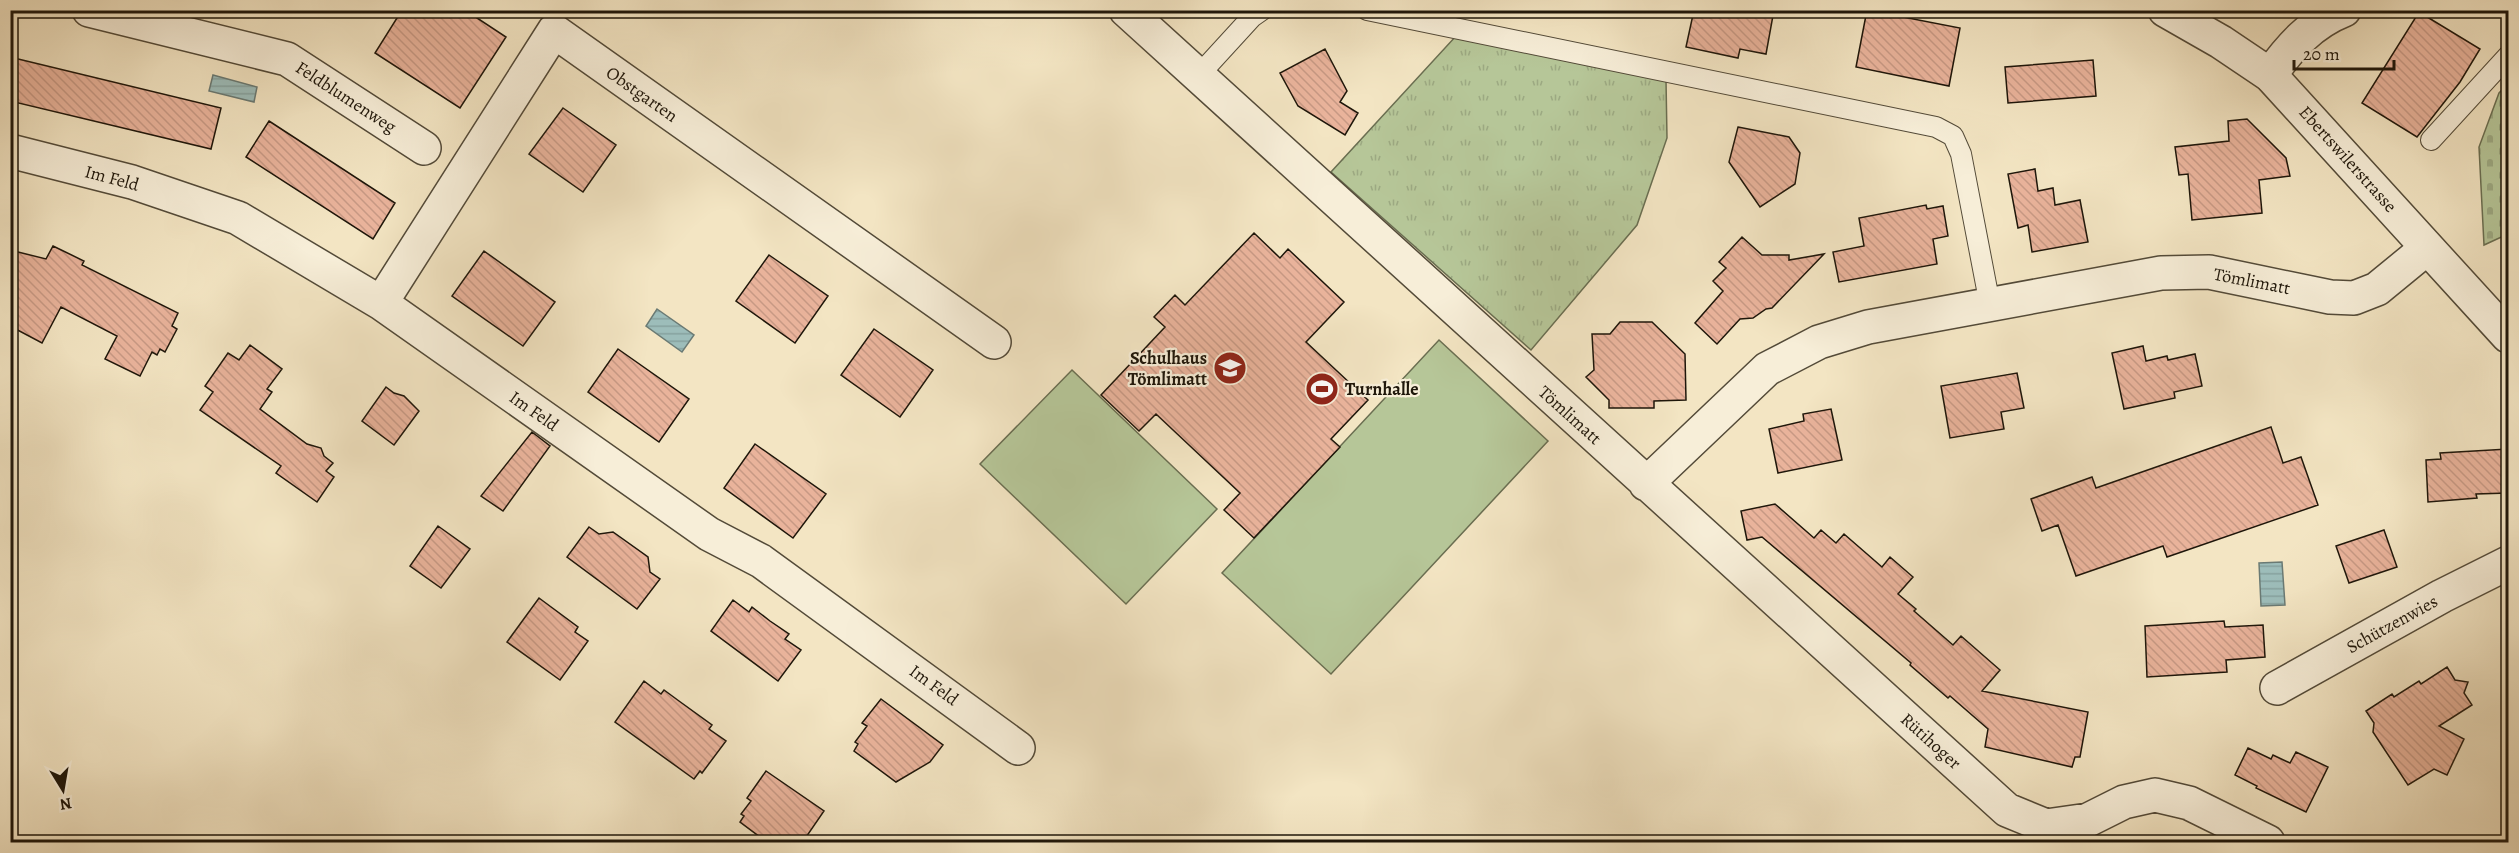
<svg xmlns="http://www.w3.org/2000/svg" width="2519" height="853" viewBox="0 0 2519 853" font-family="Alegreya,serif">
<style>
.grass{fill:url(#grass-tufts);stroke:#6a6e51;stroke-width:1.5}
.cemetery{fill:url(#cemetery-stones);stroke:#6a6e51;stroke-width:1.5}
.pitch{fill:#b6c698;stroke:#6a6e51;stroke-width:1.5}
.water{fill:url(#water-rules);stroke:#6a7a74;stroke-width:1.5}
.building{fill:url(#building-back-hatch);stroke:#1e160a;stroke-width:1.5}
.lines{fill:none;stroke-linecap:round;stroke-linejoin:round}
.service-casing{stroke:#534a38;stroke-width:22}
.minor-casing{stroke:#534a38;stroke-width:36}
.tertiary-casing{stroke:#534a38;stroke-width:36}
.service{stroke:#f7eed8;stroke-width:20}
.minor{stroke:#f7eed8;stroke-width:33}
.tertiary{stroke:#f7eed8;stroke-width:33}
.labels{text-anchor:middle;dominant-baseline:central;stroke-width:4.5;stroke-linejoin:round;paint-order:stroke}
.street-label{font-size:18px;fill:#1e160a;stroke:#f7eed8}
.poi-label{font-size:18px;font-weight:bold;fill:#1e160a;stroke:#f7eed8;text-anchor:end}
</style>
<defs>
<pattern id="grass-tufts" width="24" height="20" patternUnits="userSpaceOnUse" patternTransform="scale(1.5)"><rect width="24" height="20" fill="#b6c698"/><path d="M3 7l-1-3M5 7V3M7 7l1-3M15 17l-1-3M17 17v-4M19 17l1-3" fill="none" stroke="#9ca982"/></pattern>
<pattern id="cemetery-stones" width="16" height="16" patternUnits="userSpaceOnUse" patternTransform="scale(1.5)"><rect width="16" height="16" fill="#b6c698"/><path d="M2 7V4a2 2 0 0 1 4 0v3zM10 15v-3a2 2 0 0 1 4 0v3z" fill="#9ca982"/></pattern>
<pattern id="water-rules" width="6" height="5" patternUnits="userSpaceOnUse" patternTransform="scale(1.5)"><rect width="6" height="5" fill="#9dbdba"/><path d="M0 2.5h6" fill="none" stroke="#87a29f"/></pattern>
<pattern id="building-back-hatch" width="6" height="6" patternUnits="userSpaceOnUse" patternTransform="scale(1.5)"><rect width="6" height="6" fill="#e9b39b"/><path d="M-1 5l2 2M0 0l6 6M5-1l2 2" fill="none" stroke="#c79984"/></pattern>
</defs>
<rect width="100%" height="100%" fill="#f3e5c3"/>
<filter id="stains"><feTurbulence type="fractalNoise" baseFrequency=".00333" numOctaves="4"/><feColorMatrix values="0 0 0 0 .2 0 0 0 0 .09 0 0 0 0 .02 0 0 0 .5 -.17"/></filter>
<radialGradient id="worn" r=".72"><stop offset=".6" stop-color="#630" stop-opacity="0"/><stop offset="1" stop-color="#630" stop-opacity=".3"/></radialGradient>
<path class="grass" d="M1456 36 1666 80 1667 138 1637 225 1531 350 1331 172Z"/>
<path class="cemetery" d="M2508 84V234L2484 245 2479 147 2499 93Z"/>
<path class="pitch" d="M1439 340 1548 441 1331 674 1222 573Z
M1072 370 1217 509 1126 604 980 464Z"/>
<path class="water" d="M213 75 257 87 254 102 209 91Z
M657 309 694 335 682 352 646 326Z
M2282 562 2285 605 2261 606 2259 563Z"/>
<path class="building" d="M402 10H465L506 37 460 108 375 53Z
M1694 10H1774L1766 54 1740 49 1738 58 1686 47Z
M1867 10 1960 28 1949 86 1856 67Z
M2419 12 2480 49 2460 82 2417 137 2362 103Z
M1325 49 1347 91 1340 102 1358 113 1345 135 1298 106 1280 73Z
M14 58 221 108 211 149 10 101V73Z
M2093 60 2096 96 2008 103 2005 67Z
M563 108 616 145 583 192 529 154Z
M2247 119 2286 158 2290 176 2259 180 2262 213 2192 220 2188 174 2179 175 2175 147 2229 141 2228 121Z
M269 121 395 203 373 239 246 157Z
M1738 127 1789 137 1800 153 1795 184 1760 207 1729 162Z
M2035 169 2038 191 2053 188 2055 205 2080 200 2088 242 2032 252 2028 225 2018 228 2008 174Z
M1926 205 1927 209 1943 206 1948 236 1933 239 1937 264 1839 282 1833 252 1864 246 1859 218Z
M1254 233 1280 258 1288 249 1344 302 1306 342 1368 400 1331 439 1340 447 1254 538 1224 510 1240 493 1156 414 1139 431 1101 395 1165 327 1154 317 1175 295 1185 305Z
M1742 237 1762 255H1789V260L1824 254 1772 308 1766 309 1753 318 1740 319 1717 344 1695 323 1723 291 1713 281 1726 268 1719 262Z
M53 246 84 261 82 265 178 313 172 326 177 329 165 352 160 349 157 355 152 352 140 376 105 359 117 336 61 307 42 343 10 326V250L46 259Z
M484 251 555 302 523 346 452 296Z
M769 255 828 296 795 343 736 301Z
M1620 322H1652L1685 354 1686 400 1654 401V408H1609V400L1586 377 1594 370 1592 334H1610Z
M874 329 933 370 900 417 841 375Z
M250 345 282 369 267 389 272 392 260 409 307 444 321 448 324 456 333 463 326 471 334 477 317 502 276 473 281 466 200 410 213 392 205 386 228 353 239 360Z
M2143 346 2146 361 2167 356 2168 360 2195 354 2202 386 2174 392 2175 398 2124 409 2112 353Z
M618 349 689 399 659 442 588 392Z
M2017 373 2024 408 2001 412 2004 429 1950 438 1941 386Z
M386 387 394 393 404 396 419 411 394 445 362 421Z
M1831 409 1842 460 1778 473 1769 429 1804 421 1803 414Z
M2271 427 2283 463 2301 457 2318 505 2167 557 2163 546 2076 576 2058 525 2042 531 2031 499 2092 477 2096 488Z
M532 432 550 446 503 511 481 496Z
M755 444 826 494 793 538 724 488Z
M2508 449V493L2476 494 2477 498 2428 502 2426 460 2441 459 2440 453Z
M1775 504 1814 538 1821 530 1836 543 1844 534 1882 567 1890 557 1913 577 1898 594 1916 609 1914 611 1953 645 1961 636 2000 670 1982 691 2088 712 2080 757H2075L2072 767 1985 747 1988 729 1950 696 1948 698 1910 665 1911 663 1762 537 1747 540 1741 511Z
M438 526 470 549 441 588 410 566Z
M589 527 599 534 613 532 648 557 650 572 660 579 637 609 567 557Z
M2384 530 2397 567 2349 583 2336 546Z
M539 598 578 627 575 632 588 641 560 680 507 642Z
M733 600 749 612 752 607 770 621 789 634 785 639 801 650 778 681 711 631Z
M2224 621 2225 627 2263 625 2265 657 2226 660 2227 672 2147 677 2145 626Z
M2447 667 2455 680 2468 682 2464 693 2472 705 2439 726 2464 739 2447 775 2434 769 2408 785 2373 732 2374 723 2366 711 2392 694 2394 697 2419 681 2421 684Z
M644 681 661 694 664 690 679 701 712 725 709 729 726 741 702 773 700 771 694 779 615 722Z
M881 699 943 745 930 762 896 782 854 751 858 744 855 742 867 726 862 723Z
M2248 748 2271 759 2273 755 2290 763 2296 752 2328 767 2306 812 2256 788 2257 786 2235 775Z
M766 771 824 811 802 843H768L740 822 744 816 741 814 751 801 747 798Z"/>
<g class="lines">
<defs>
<path id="service" d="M1367 10 1936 127 1953 136 1961 154 1990 305
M1198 76 1252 17 1262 10
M2431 140 2508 56"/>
<path id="minor" d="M89 10 287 59 424 148
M1126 10 2007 810 2046 826 2088 820 2124 802 2155 795 2189 803 2268 842
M2270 75C2290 47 2311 23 2344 10
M10 151 132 182 238 218 381 303 709 534 761 561 1018 748
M381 303 554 31 994 342
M1646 484 1767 369 1819 342 1868 327 2161 273 2209 272 2330 297 2354 298 2377 289 2427 248
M2277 688 2442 596 2508 563"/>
<path id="tertiary" d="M2165 10 2221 42 2270 75 2508 336"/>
</defs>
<use href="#service" class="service-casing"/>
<use href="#minor" class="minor-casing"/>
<use href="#tertiary" class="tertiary-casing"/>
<use href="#service" class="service"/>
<use href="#minor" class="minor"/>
<use href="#tertiary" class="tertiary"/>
</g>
<defs>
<symbol id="school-disc" viewBox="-11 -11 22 22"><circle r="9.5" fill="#8f2418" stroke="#f7eed8"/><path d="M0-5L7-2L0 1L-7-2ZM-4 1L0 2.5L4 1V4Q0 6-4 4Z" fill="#fff"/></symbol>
<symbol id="stadium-disc" viewBox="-11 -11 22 22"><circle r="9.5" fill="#8f2418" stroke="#f7eed8"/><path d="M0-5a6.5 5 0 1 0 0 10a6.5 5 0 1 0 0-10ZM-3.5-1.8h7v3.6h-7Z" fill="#fff"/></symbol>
</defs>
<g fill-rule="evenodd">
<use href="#school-disc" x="1211" y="349" width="38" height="38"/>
<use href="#stadium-disc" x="1303" y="370" width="38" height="38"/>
</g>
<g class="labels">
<g class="street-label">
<text transform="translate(642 94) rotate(35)">Obstgarten</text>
<text transform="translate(346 97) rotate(33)">Feldblumenweg</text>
<text transform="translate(2348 159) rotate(48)">Ebertswilerstrasse</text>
<text transform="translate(112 178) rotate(15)">Im Feld</text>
<text transform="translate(2252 281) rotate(11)">Tömlimatt</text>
<text transform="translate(534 411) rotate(35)">Im Feld</text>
<text transform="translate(1570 415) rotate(42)">Tömlimatt</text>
<text transform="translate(2392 624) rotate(-29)">Schützenwies</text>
<text transform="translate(934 685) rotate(36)">Im Feld</text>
<text transform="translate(1931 741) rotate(42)">Rütihoger</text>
</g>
<g class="poi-label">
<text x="1207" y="358">Schulhaus<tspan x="1207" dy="21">Tömlimatt</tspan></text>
<text x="1345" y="389" text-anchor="start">Turnhalle</text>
</g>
</g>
<rect width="2519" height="853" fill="none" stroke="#f3e5c3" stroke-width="36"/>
<rect x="12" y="12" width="2495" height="829" fill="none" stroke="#1e160a" stroke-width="3"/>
<rect x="18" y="18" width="2483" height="817" fill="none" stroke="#1e160a" stroke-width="1.5"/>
<g transform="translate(63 790) rotate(169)" stroke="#f7eed8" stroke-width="4.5" paint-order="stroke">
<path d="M0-4.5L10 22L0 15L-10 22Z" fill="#1e160a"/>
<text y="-9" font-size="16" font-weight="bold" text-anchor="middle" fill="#1e160a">N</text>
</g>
<path d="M2294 60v9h100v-9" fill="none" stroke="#1e160a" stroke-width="3"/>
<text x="2303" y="60" font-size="18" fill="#1e160a" stroke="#f7eed8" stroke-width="4.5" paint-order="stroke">20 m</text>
<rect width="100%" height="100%" filter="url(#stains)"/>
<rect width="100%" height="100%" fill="url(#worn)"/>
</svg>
